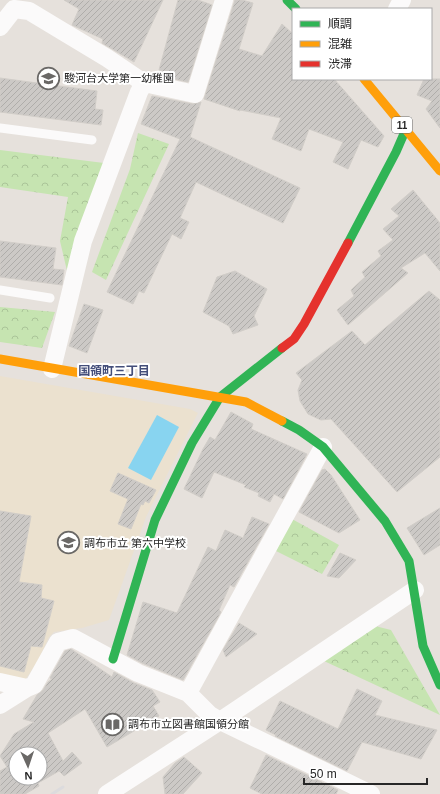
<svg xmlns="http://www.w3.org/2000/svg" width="440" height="794" viewBox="0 0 440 794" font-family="Helvetica,'Noto Sans JP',sans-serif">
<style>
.education{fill:#ebe1cf}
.forest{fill:url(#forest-crowns)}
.water{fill:#88d4f0}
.building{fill:url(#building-hatch);stroke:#d1cdc8;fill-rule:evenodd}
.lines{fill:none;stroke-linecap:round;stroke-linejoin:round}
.lane{stroke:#fbfafa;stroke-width:9}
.street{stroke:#fbfafa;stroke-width:18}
.fast{stroke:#30b455;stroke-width:9}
.slow{stroke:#ff9f0a;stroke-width:9}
.jam{stroke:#e5322d;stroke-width:9}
.rail{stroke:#dcdbdd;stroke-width:3}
.labels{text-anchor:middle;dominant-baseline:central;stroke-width:4;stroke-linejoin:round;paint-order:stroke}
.shield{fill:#fff;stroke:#686868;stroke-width:1}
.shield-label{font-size:10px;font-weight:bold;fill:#272727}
.poi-label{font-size:11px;fill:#272727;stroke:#fff;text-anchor:start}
.neighbourhood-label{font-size:12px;font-weight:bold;fill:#444e7a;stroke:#fff}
</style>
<defs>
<pattern id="forest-crowns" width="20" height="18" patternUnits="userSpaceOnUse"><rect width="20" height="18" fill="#c6e4b1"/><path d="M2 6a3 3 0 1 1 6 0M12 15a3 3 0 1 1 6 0" fill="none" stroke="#aac498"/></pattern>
<pattern id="building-hatch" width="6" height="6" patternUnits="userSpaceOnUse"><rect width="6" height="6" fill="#ccc9c6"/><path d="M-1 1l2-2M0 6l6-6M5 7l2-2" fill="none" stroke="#afadaa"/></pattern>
</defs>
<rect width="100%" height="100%" fill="#e6e1dc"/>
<path class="education" d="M0 376 190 409 198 413 146 517 109 620 82 628 54 632 49 637 38 661 25 680 0 675Z"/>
<path class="forest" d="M138 133 169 144 106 280 92 272 130 169Z
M0 150 104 163 68 275 60 241 68 197 0 187Z
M0 307 55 312 42 348 0 342Z
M292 519 339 545 322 574 276 551Z
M375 626 391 630 440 715 324 661Z"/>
<path class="water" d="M157 415 179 427 151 480 128 468Z"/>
<path class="building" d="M64 0H163L134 62 102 43 103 39 72 25 79 9Z
M178 0H198L212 5 188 82 160 76 162 71 159 70Z
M235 0H242L253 3 239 49 262 56 282 24 293 34V79H334L384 136 378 147 361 140 348 169 333 162 343 142 309 129 301 151 272 139 281 118 240 110V111L204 99Z
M0 78 97 91 95 109 103 110 101 125 0 112Z
M424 79H440V128L426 109 432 101 417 95Z
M152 96 193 104 201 102 190 137 300 188 283 223 196 182 180 218 189 222 181 239 172 234 144 293 139 291 133 304 107 292 180 139 141 124Z
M413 190 440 223V271L425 253 401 268 408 273 348 325 337 310 354 296 351 290 365 277 362 272 381 256 378 251 393 240 383 229 399 216 391 209Z
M0 241 56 248 53 269 64 270 62 285 0 277Z
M235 271 267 289 254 316 258 325 233 334 229 326 203 312 217 277Z
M429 291 440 300V457L397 492 331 419 321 420 308 414 300 401 298 390 302 380 296 373 352 331 365 345Z
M84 304 103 310 87 353 69 346Z
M231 412 253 424 251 429 307 454 283 499 274 494 270 502 258 496 259 493 244 487 246 485 214 472 202 498 184 489 203 449 210 437 215 440Z
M325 469 331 475 360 520 339 533 299 512 322 470Z
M118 473 156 490 149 503 145 501 143 505 141 504 131 529 118 524 128 499 110 491Z
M440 508V545L424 555 407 528Z
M0 511 31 516 19 582 42 585 41 598 54 601 42 647 31 646 24 672 0 666Z
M252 517 269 524 234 587 230 585 219 610 221 612 183 680 142 663 127 655 143 602 177 613 208 547 216 551 225 530 243 538Z
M340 553 356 560 339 578 327 576Z
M239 623 257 634 226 657 223 650Z
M71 649 112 677 114 672 134 683 152 690 160 702 153 706 159 716 107 747 85 709 48 733 63 761 72 752 82 763 64 776 59 771 38 783 39 786 25 794H0V771L7 767 0 756 14 734 34 722 23 719 37 695 43 690 48 682 52 679 50 678 65 651ZM16 754H40V778H16Z
M357 689 382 701 375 715 437 730 421 759 362 742 347 771 275 736 276 735 266 730 280 701 338 729Z
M266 755 338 790 336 794H262L250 788Z
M184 757 202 773 183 794H165L163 777 175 763Z"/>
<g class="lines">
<path class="lane" d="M0 128 92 140
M0 290 50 298"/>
<path class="street" d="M397 9 402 0
M0 27 14 9 29 11 107 58 144 83 195 94 224 0
M52 369 83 241 139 92 144 83
M0 682 27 688 34 685 58 642 73 638 138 673 188 693 210 715 220 721 264 742 371 794
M188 693 323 447
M0 705 27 688
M107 794 220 721 415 590"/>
<path class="fast" d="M287 0 296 9
M348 243 396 152 406 129
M282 421 299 430 323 447 385 521 409 561 423 646 440 685
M113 659 155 520 192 443 220 397 282 348"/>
<path class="slow" d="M364 79 440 171
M0 359 246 402 282 421"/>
<path class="jam" d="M282 348 294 339 304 324 348 243"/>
<path class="rail" d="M52 794 63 787"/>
</g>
<defs>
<symbol id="school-ring" viewBox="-11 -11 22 22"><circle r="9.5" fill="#fff" stroke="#6a6866" stroke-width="1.5"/><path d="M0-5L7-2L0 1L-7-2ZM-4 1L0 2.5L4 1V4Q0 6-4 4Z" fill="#6a6866"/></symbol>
<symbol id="library-ring" viewBox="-11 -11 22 22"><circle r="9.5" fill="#fff" stroke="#6a6866" stroke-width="1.5"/><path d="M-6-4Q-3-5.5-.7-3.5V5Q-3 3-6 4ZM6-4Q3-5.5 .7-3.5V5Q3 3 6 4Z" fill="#6a6866"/></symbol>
</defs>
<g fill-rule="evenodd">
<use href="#school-ring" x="36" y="66" width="25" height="25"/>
<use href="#school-ring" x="56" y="530" width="25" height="25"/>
<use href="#library-ring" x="100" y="712" width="25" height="25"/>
</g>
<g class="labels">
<rect class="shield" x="392" y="117" width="20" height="16" rx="3"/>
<g class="shield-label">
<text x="402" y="125">11</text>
</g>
<g class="poi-label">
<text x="64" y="78">駿河台大学第一幼稚園</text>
<text x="84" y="543">調布市立 第六中学校</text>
<text x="128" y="724">調布市立図書館国領分館</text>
</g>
<g class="neighbourhood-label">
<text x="114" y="371">国領町三丁目</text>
</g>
</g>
<rect x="292" y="8" width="140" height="72" fill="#ffffff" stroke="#a9a9a9"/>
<rect x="300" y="21" width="20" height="6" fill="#30b455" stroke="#a9a9a9"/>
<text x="328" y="28" font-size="12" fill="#272727">順調</text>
<rect x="300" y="41" width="20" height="6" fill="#ff9f0a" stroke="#a9a9a9"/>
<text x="328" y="48" font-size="12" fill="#272727">混雑</text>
<rect x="300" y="61" width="20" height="6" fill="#e5322d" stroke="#a9a9a9"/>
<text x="328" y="68" font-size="12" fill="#272727">渋滞</text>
<g transform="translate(28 766) rotate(177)"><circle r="19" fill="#ffffff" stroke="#a9a9a9"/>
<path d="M0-3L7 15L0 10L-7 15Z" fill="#6a6866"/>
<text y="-6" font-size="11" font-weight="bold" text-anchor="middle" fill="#272727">N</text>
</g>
<path d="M304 778v6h123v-6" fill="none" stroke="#272727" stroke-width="2"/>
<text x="310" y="778" font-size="12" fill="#272727" stroke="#ffffff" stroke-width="3" paint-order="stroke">50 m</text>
</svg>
